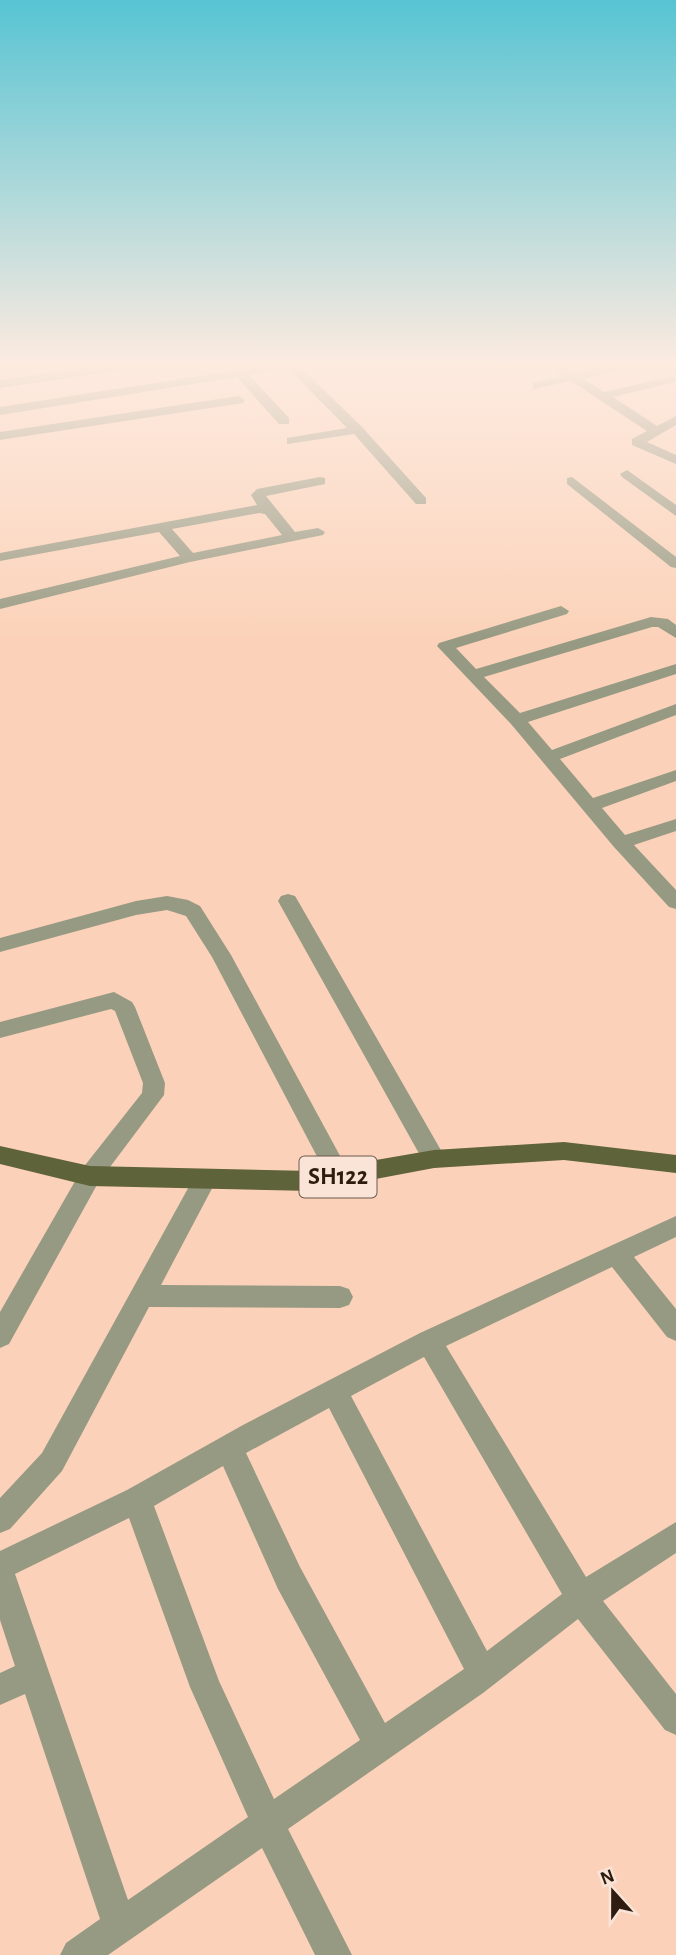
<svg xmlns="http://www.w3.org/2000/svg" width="676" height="1955" viewBox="0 0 676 1955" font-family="'Alegreya Sans',sans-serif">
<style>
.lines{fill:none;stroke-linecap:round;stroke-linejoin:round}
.minor{fill:#979a83;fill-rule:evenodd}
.major{fill:#5f6339;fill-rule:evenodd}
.labels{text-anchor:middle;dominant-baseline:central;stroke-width:6;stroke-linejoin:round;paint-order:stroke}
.shield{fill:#f9e4d7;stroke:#6c584c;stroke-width:2}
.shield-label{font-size:24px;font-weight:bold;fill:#2f1c10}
</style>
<rect width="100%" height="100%" fill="#fbd2b9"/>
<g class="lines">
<path class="minor" d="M0 366H8L0 370Z
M100 366H128L122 370 0 388V380Z
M264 366H299L362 427 426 498V504H416L354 434 287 444V438L347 428 288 368 249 375 289 418V424H279L237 377 0 415V407Z
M550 366H564L575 373 608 366H627L625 369 584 379 604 392 675 376V382L613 397 657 426 676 416V425L647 442 676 455V464L632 445V439L647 431 571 381 533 389V383L563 376Z
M239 396 245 400 243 403 0 440V432Z
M627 470 676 505V516L622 477 620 474Z
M320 477 325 478V484L266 496 295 532 318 528 325 532 323 535 190 562 0 609V599L180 556 159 532 0 561V553L257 505 251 495 257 489ZM259 513 265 514 282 535 193 553 172 529Z
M572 477 676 557V568L671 567 567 484V478Z
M561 606 569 611 567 614 456 648 476 669 651 617 668 619 676 625V638L658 627H652L484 677 520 713 676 664V674L528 722 552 750 676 704V715L560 759 593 798 676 770V781L602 808 625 835 676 819V831L634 845 676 890V909L669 907 614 847 511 724 437 646 439 643Z
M288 894 295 896 298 901 442 1152 446 1159 442 1166 434 1168 426 1166 278 901 281 896Z
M167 896 188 900 200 906 231 955 351 1176 347 1183 339 1186 331 1183 212 957 186 916 167 910 136 915 0 952V938L136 901Z
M114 992 132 1002 135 1007 165 1083 164 1095 98 1183 9 1344 0 1348V1312L82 1169 142 1093 143 1083 115 1011 111 1009 0 1038V1022Z
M205 1169 213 1172 217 1179 161 1285 340 1286 349 1289 353 1297 349 1305 340 1308 149 1307 62 1471 10 1529 0 1533V1498L42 1453 197 1172Z
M676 1216V1237L634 1257 676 1309V1341L667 1337 612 1267 446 1346 586 1577 676 1522V1553L603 1601 676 1694V1735L665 1730 578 1619 483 1693 288 1829 352 1955H315L262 1848 108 1955H60L66 1943 100 1919 25 1694 0 1705V1673L15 1666 0 1620V1551L127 1490 243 1425 420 1333ZM424 1357 562 1594 487 1651 351 1396ZM329 1408 464 1669 385 1723 300 1567 246 1453ZM223 1466 278 1589 360 1740 274 1799 219 1681 154 1506ZM129 1518 190 1687 248 1817 128 1900 15 1574Z"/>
<path class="major" d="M564 1142 676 1155V1173L564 1160 434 1168 312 1191 90 1186 0 1164V1146L90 1166 312 1171 434 1150Z"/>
</g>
<linearGradient id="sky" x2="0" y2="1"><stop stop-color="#57c4d3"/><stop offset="0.57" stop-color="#fdebe0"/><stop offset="1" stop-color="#fdebe0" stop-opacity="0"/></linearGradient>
<rect width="676" height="639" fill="url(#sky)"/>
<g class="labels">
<rect class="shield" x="299.5" y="1156.5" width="77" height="41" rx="5"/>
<g class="shield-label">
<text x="338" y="1177">SH122</text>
</g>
</g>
<g transform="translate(613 1892) rotate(339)" stroke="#f9e4d7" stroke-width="5" paint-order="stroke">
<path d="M0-5L12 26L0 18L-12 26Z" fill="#2f1c10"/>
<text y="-10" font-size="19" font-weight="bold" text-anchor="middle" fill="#2f1c10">N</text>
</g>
</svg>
